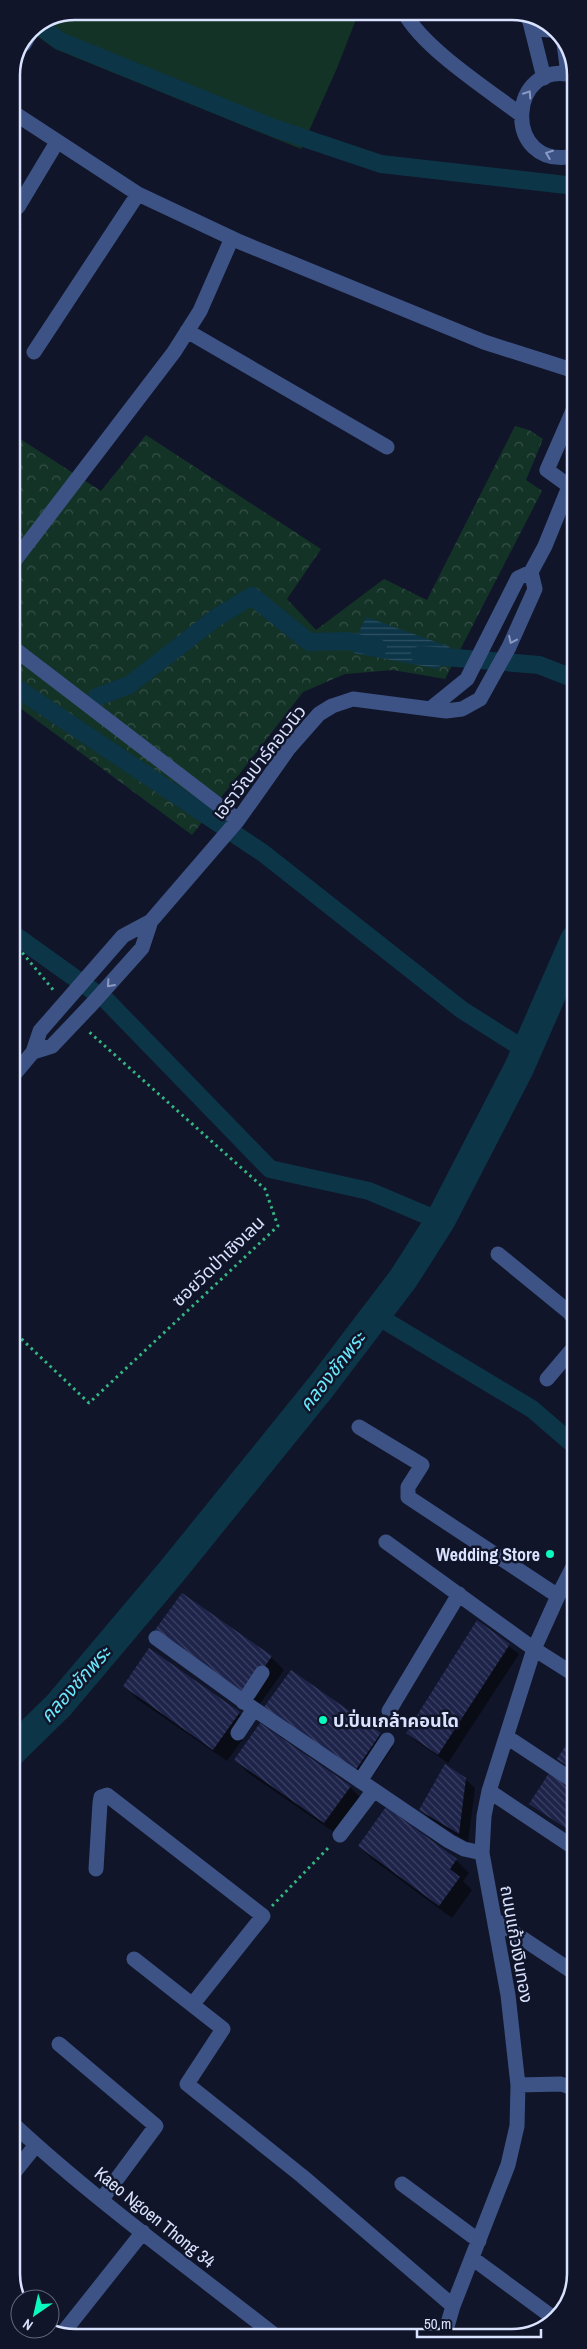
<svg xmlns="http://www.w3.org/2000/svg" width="587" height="2349" viewBox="0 0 587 2349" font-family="'Archivo Narrow','Noto Sans Thai',sans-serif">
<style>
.green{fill:#143327}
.forest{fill:url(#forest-crowns)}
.water{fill:url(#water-rules)}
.shadow{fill:#0007}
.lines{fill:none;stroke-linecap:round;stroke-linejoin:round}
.canal{stroke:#0c3547;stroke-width:18}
.river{stroke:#0c3547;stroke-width:30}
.building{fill:url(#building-back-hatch)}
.path{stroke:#33b883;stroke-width:3;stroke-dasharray:2.5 4;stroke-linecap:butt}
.minor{stroke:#3d5386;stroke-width:15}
.oneway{stroke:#8b9ac2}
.poi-dot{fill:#0af9bf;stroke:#111529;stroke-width:2}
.labels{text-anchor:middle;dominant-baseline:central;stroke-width:5;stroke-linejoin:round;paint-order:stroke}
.street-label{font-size:18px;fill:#d9e2fe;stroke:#111529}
.poi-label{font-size:18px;font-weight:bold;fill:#d9e2fe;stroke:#111529;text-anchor:end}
.water-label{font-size:19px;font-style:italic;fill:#6aeafc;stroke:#111529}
.rim{fill:none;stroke:#d9e2fe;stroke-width:2.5}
</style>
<defs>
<pattern id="forest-crowns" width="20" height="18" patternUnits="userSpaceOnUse" patternTransform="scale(1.25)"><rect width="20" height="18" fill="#143327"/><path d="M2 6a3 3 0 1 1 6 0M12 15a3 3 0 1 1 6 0" fill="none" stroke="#365047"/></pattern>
<pattern id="water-rules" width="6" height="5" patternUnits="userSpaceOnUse" patternTransform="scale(1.25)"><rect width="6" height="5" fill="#0c3547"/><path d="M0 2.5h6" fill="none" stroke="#2f5263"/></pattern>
<pattern id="building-back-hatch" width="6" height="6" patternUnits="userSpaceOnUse" patternTransform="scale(1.25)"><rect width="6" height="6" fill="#1d2349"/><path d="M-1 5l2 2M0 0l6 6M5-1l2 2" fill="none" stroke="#3d4364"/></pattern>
</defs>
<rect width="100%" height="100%" fill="#111529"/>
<path class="green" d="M75 11 359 12 337 68 301 149 55 49 30 31Z"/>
<path class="forest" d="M11 223 22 229 11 246Z
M515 426 529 430 543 439 526 480 542 491 445 679 393 670 345 674 303 692 192 835 12 702 11 433 101 491 146 435 321 549 287 599 316 630 384 579 427 600Z"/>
<path class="water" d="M366 617 450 647 439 669 354 653 359 632Z"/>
<path class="shadow" d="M182 1594 271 1657 284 1670 259 1705 170 1643Z
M477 1622 519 1654 448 1763 417 1742 407 1733Z
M291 1671 380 1734 393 1747 368 1783 279 1720Z
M125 1686 239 1713 252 1726 227 1761 137 1699Z
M575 1733V1771L558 1759Z
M236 1760 350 1787 363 1800 338 1835 248 1773Z
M549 1775 575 1792 576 1835 530 1804Z
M465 1779 475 1788 468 1842 430 1819 421 1810Z
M359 1846 456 1860 469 1873 463 1881 472 1890 452 1918 372 1859Z"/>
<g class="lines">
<path class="canal" d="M40 26 60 41 274 128 381 164 575 186
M420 655 539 665 575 679
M12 685 263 853 462 1010 527 1051
M97 697 129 685 217 617 252 596 309 642 349 641 378 648
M12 933 107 1001 270 1169 369 1191 440 1221
M374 1314 532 1409 575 1446"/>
<path class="river" d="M12 1751 59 1705 172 1571 320 1388 403 1279 440 1221 519 1068 575 940"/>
</g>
<path class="building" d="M182 1593 272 1656 246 1694 155 1630Z
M477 1620 510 1644 438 1755 406 1733Z
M149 1648 240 1712 213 1750 123 1686Z
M291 1670 381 1733 355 1771 264 1707Z
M260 1723 351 1786 324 1823 234 1760Z
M575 1731V1771L557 1759Z
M445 1764 466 1778 459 1834 419 1810Z
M549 1773 575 1791 576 1835 529 1804Z
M386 1807 457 1859 450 1869 460 1877 439 1906 358 1846Z"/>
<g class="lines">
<path class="path" d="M12 945 20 950 55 992
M12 1330 89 1403 278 1226 265 1189 87 1030
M272 1906 330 1846"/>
<path class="minor" d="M404 12C423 48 487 89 520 114
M527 17C533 27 543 32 555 29
M530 22 544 78
M564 43 568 74
M24 44 33 28
M575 76C508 55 500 172 575 156
M11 111 138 194 240 242 484 342 575 371
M18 207 57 142
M187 331 387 447
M34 352 138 194
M569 486 547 470 575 406
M12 564 174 352 200 311 232 238
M12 647 238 820
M430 709 467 679 518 578 531 572 545 546 575 472
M33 1052 52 1046 91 1005 142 948 151 921
M12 1077 33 1052 40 1031 123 936 151 921 238 820 289 748 319 714 332 706 353 699 446 711 462 709 480 699 509 647 535 589 531 572
M498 1254 570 1313 575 1321
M547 1379 575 1346
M359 1427 422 1465 408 1487V1497L558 1596
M386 1542 534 1649 575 1675
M156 1638 254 1709 449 1841 464 1849 482 1853
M243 1702 262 1673
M389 1711 459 1594
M238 1733 254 1709
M507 1737 575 1782
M360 1781 387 1740
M489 1791 576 1849
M340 1835 374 1790
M96 1869 100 1803 101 1797 107 1795 263 1916 196 2000 195 2005
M495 1920 576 1974
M134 1959 223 2029 187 2084 302 2176 453 2306
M59 2044 156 2126 102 2199
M518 2085 561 2084 576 2089
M12 2123C95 2200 188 2267 277 2337
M12 2175 36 2145
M402 2184 479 2241
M472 2258 555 2319
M62 2334 143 2232
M444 2337 453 2306 508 2165 517 2126 518 2085 508 1995 482 1853 484 1816 489 1791 534 1649 558 1596 575 1563"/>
</g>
<defs><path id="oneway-chevron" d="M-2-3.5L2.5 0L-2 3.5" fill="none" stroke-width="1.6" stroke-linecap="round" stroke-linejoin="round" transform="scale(1.25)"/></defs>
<g class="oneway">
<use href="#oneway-chevron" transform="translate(528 94) rotate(-57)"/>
<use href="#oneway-chevron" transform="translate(549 154) rotate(-159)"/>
<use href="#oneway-chevron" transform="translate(512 640) rotate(115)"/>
<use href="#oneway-chevron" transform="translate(110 984) rotate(132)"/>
</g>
<g class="poi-dot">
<circle cx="550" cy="1554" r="5"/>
<circle cx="323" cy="1720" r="5"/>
</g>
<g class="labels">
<g class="street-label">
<text transform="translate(259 762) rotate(-52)">เอราวัณปาร์คอเวนิว</text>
<text transform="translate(218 1261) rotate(-44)">ซอยวัดป่าเชิงเลน</text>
<text transform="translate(517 1944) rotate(80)">ถนนแก้วเงินทอง</text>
<text transform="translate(155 2217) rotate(39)">Kaeo Ngoen Thong 34</text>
</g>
<g class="poi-label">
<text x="540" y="1554">Wedding Store</text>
<text x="333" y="1720" text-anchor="start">ป.ปิ่นเกล้าคอนโด</text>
</g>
<g class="water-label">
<text transform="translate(332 1371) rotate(-52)">คลองชักพระ</text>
<text transform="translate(75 1684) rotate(-48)">คลองชักพระ</text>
</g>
</g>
<path d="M0 0H587V2349H0ZM75 20H512A55 55 0 0 1 567 75V2274A55 55 0 0 1 512 2329H75A55 55 0 0 1 20 2274V75A55 55 0 0 1 75 20Z" fill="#111529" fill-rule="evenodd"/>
<path class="rim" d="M75 20H512A55 55 0 0 1 567 75V2274A55 55 0 0 1 512 2329H75A55 55 0 0 1 20 2274V75A55 55 0 0 1 75 20Z"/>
<g transform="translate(35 2314) rotate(214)"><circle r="24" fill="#111529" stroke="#61677e"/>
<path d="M0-4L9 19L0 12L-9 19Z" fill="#0af9bf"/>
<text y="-8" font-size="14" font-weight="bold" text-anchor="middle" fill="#d9e2fe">N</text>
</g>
<path d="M417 2329v8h124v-8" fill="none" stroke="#d9e2fe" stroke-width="2.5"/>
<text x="424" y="2329" font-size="15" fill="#d9e2fe" stroke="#111529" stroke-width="4" paint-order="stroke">50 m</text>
</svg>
